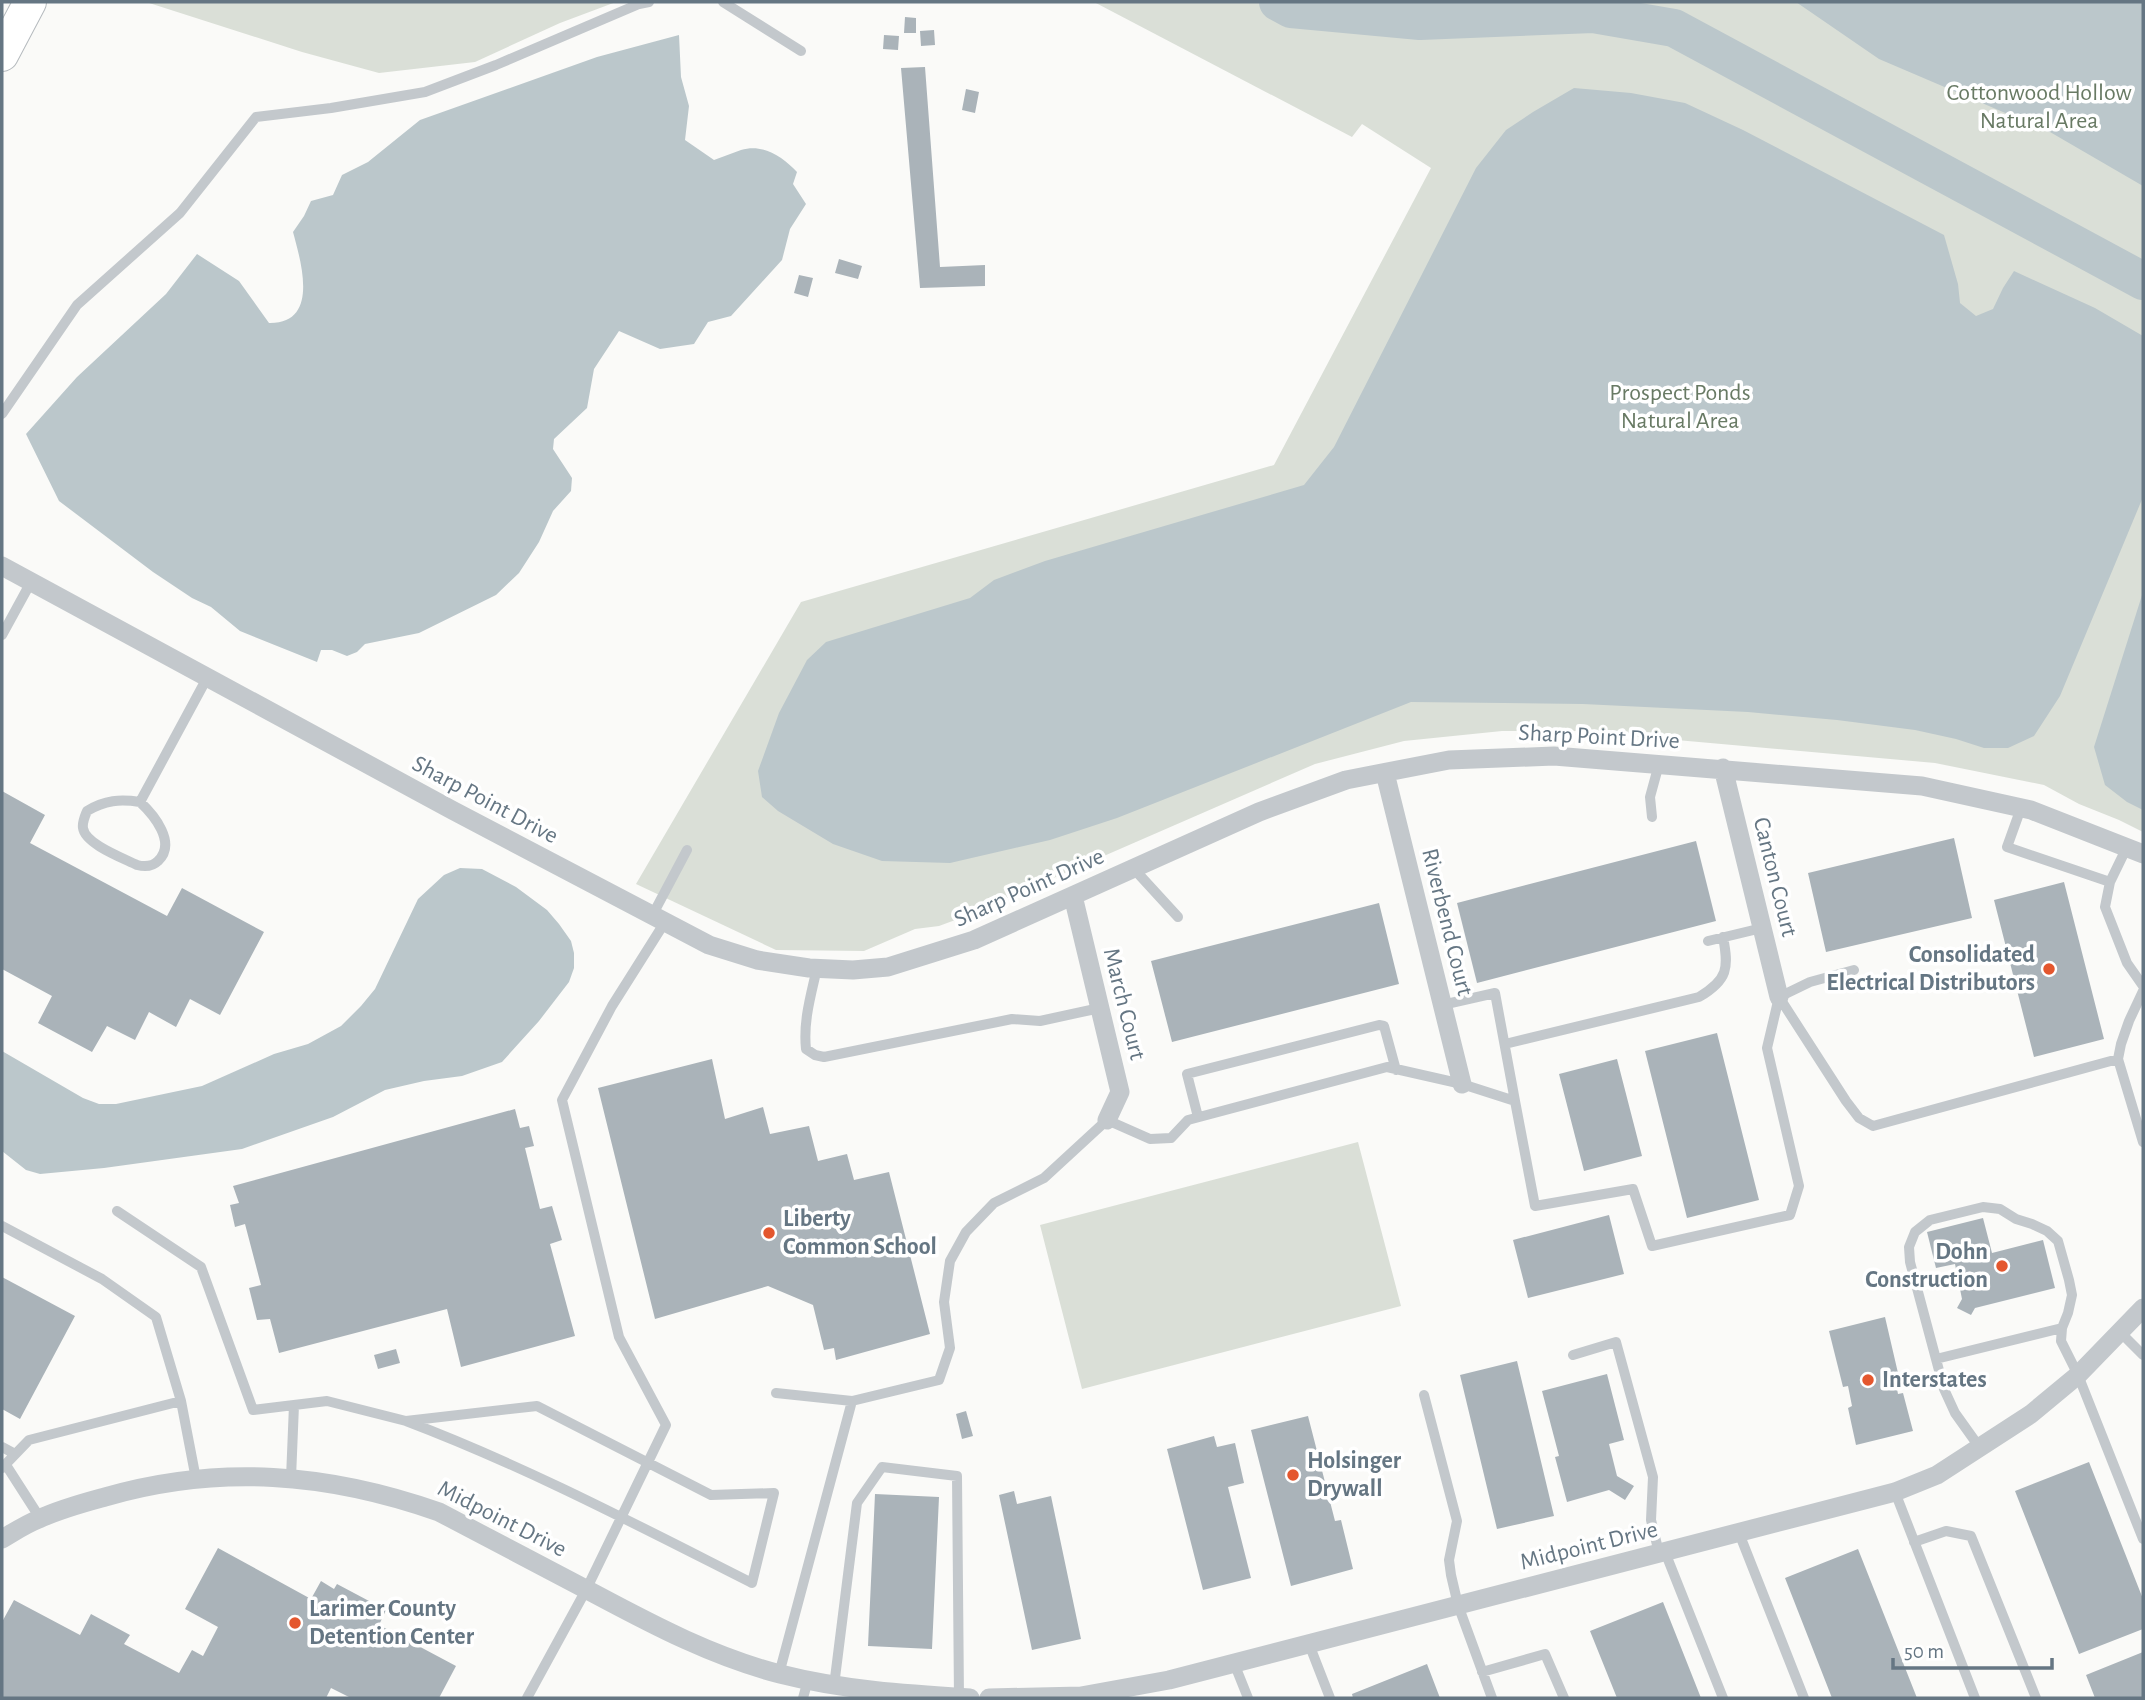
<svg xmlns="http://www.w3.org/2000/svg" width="2145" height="1700" viewBox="0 0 2145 1700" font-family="'Alegreya Sans',sans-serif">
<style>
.green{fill:#dadfd7}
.water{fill:#bbc7cb}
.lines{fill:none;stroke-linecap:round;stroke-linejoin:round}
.river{stroke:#bbc7cb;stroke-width:38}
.building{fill:#aab3b9}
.primary-casing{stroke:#b5babe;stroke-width:34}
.lane{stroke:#c3c8cc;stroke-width:10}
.street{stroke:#c3c8cc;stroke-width:19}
.primary{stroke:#fff;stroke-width:32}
.poi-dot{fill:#e4572e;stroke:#fff;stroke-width:2.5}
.labels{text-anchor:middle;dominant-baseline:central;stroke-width:7;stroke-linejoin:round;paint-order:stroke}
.park-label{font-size:24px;fill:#687a64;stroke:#fff}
.street-label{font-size:24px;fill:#657683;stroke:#fff}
.poi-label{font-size:24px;font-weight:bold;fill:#657683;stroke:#fff;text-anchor:start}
</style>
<rect width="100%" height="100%" fill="#fafaf8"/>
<path class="green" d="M146 2H616L560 23 475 62 379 73 302 52Z
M1094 2H2143V832L2119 820 2079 804 2044 785 1935 763 1576 731H1502L1404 741 1315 764 966 916 939 926 915 929 864 951 776 950 636 884 801 602 1274 465 1431 168 1362 124 1352 137Z
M1358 1142 1401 1306 1082 1389 1040 1225Z"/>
<path class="water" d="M1796 2H2143V186L2050 132 1879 59Z
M679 35 681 77 689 106 685 140 714 160C723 157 732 153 741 150 763 143 783 157 797 172L793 184 806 204 790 229 782 260 731 316 708 322 694 344 660 349 619 331 594 369 587 408 554 439 553 449 572 478 571 491 553 511 539 542 519 573 496 595 419 633 365 644 357 652 347 656 332 650H321L317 662 240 631 211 607 192 598 153 572 59 501 26 434 77 377 166 294 197 254 239 281 269 323C320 324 301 262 293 232L304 216 311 201 333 195 342 175 368 162 420 120 597 57Z
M1574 88 1631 93 1685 103 1743 130 1944 235 1958 284 1960 303 1976 316 1993 309 2003 288 2014 271 2095 308 2143 336V497L2060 696 2034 736 2008 748H1984L1956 739 1915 730 1837 720 1748 712 1583 704 1411 702 1117 818 1050 840 950 863 882 861 833 844 778 811 762 797 758 771 779 713 807 660 826 642 970 598 994 580 1045 561 1304 485 1334 447 1476 168 1506 130 1533 112Z
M2143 592V810L2127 802 2105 785 2094 747Z
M460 868 482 869 516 887 547 910 559 924 571 941 574 953V968L569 982 539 1021 502 1062 462 1076 424 1081 385 1090 333 1117 242 1149 104 1168 40 1174 26 1170 2 1151V1051L83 1098 99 1104H116L202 1086 274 1054 308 1044 341 1026 361 1006 375 989 418 899 444 875Z"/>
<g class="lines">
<path class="river" d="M1278 2 1291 9 1420 21 1593 14 1674 28 2143 281"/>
</g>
<path class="building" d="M905 17 916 18V33H904Z
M934 30 935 45 921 46 920 31Z
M884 35 899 36 898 50 883 49Z
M925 67 940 267 985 265V286L920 288 901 68Z
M966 89 979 92 975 113 962 110Z
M839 259 862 266 858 279 835 273Z
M799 275 813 278 808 297 794 293Z
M2 791 45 815 30 843 167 916 182 888 264 932 220 1015 190 999 176 1027 149 1012 135 1040 107 1026 92 1052 38 1023 52 996 2 969Z
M1954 838 1972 918 1826 952 1808 873Z
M1696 841 1716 921 1477 983 1457 903Z
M2064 882 2104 1039 2034 1057 1994 900Z
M1379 903 1399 984 1172 1042 1151 961Z
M1717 1033 1759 1200 1687 1218 1645 1051Z
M712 1059 725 1119 763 1107 770 1134 809 1126 818 1161 847 1154 854 1180 889 1172 930 1334 836 1360 834 1348 824 1350 813 1305 768 1286 655 1319 598 1088Z
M1617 1059 1642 1156 1584 1171 1559 1074Z
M515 1109 520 1128 529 1126 534 1146 525 1148 540 1209 552 1206 562 1240 550 1244 575 1336 461 1367 447 1309 279 1353 270 1319 257 1320 249 1288 261 1285 245 1224 235 1227 230 1205 239 1203 233 1186Z
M1609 1215 1624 1274 1528 1298 1513 1240Z
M1983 1218 1992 1253 2043 1240 2055 1288 1975 1308 1971 1315 1957 1308 1962 1299 1955 1264 1936 1268 1927 1232Z
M2 1277 75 1316 20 1419 2 1409Z
M1885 1317 1898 1373 1894 1374 1898 1394 1903 1393 1913 1431 1856 1445 1848 1408 1852 1406 1848 1386 1843 1387 1829 1331Z
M396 1349 400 1363 378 1369 374 1355Z
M1517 1361 1554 1516 1497 1529 1460 1375Z
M1607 1374 1624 1440 1609 1444 1617 1476 1634 1486 1625 1500 1609 1490 1567 1502 1555 1457 1559 1456 1542 1391Z
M966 1411 973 1436 962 1439 956 1414Z
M1308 1416 1335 1521 1341 1520 1353 1569 1291 1586 1251 1430Z
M1214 1436 1217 1447 1235 1443 1244 1483 1228 1487 1251 1578 1203 1590 1167 1449Z
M2089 1462 2143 1599V1629L2079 1654 2015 1491Z
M1014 1491 1017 1504 1051 1496 1081 1639 1032 1650 999 1495Z
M875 1494 939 1497 932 1649 868 1646Z
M218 1548 311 1599 321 1581 334 1589 337 1584 386 1610 379 1625 456 1666 439 1698H351L331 1688 326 1698H2V1622L14 1600 80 1635 91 1614 130 1635 124 1644 179 1673 192 1650 203 1656 218 1627 185 1609Z
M1858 1549 1917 1698H1832L1785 1578Z
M1663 1602 1701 1698H1617L1590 1631Z
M2143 1652V1698H2095L2086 1675Z
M1427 1664 1440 1698H1353L1352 1694Z"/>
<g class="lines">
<defs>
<path id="primary" d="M2 55 30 2"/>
</defs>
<use href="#primary" class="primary-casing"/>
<path class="lane" d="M723 2 801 51
M2 414 77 305 180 213 256 117 331 108 425 92 496 65 639 4 649 2
M2 635 31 582
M140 802C154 815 177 843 158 861 152 867 145 867 137 865 123 858 85 844 83 828 82 822 85 816 87 811 105 800 120 799 140 802L207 678
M2021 808 2007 847 2110 882
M1652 817 1650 797 1659 764
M2127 847 2110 882 2105 907 2127 963 2143 986
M1134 869 1178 917
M652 916 687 850
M1708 941 1762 928
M817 968C811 995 803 1021 806 1049L815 1055 824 1057 1012 1019 1040 1021 1100 1008
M2143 991 2129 1021 2121 1044 2118 1059 2143 1142
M1779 997 1846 1101 1859 1118 1873 1126 2118 1059
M1779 997 1810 982 1854 970
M1442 1005 1495 993 1515 1101
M1505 1044 1699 997C1728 980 1729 968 1723 937
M1198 1117 1187 1074 1379 1025 1384 1026 1396 1070
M117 1211 201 1267 253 1410 327 1401 406 1421 537 1406 711 1495 774 1493 752 1583C639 1526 525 1466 406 1421
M2 1226 102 1279 156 1317 181 1401 196 1479
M2120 1332 2143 1355
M1573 1355 1616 1342 1653 1477 1651 1520 1659 1553
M1936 1359 2062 1328
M776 1393 852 1401 939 1380 950 1348 944 1302 950 1261 966 1232 994 1203 1044 1178 1107 1120 1150 1139 1171 1138 1188 1120 1387 1067 1462 1084 1515 1101 1535 1206 1633 1189 1652 1246 1790 1215 1799 1186 1767 1048 1779 997
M1424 1395 1457 1521 1449 1560 1451 1575 1458 1605 1492 1698
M2 1447 15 1454
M1980 1448 1955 1413 1944 1389 1910 1262 1909 1247 1915 1232 1930 1220 1983 1207 2000 1209 2016 1219 2032 1224 2047 1231 2058 1241 2069 1280 2072 1295 2068 1313 2062 1328 2061 1341 2078 1375 2143 1539
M6 1465 40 1518
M2 1468 29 1440 181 1401
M291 1478 294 1405
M1895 1492 1975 1698
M1739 1533 1804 1698
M1914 1542 1946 1531 1971 1536 2036 1698
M1665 1552 1723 1698
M1309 1644 1330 1698
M1234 1663 1248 1698
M1482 1672 1545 1654 1564 1698
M779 1674 852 1401
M834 1686 857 1503 882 1467 957 1476 959 1698
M527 1698 586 1590 666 1425 619 1337 562 1100 612 1006 665 922
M803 1698 808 1680"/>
<path class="street" d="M2 566 452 810 709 945 757 960 809 968 853 970 888 967 974 940 1259 812 1346 780 1449 760 1554 756 1922 786 2031 810 2143 854
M1723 768 1779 997
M1385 773 1462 1084
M1073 896 1120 1092 1107 1120
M2 1539C14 1532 26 1524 39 1519 60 1509 83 1503 105 1497 219 1464 328 1473 439 1512 491 1539 543 1567 595 1594 655 1626 714 1657 780 1674 843 1690 906 1694 970 1698
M989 1698 1081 1696 1169 1680 1895 1492 1937 1475 2031 1414 2078 1375 2143 1308"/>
<use href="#primary" class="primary"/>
</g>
<g class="poi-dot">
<circle cx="2049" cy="969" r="7"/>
<circle cx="769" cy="1233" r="7"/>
<circle cx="2002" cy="1266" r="7"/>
<circle cx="1868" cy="1380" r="7"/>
<circle cx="1293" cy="1475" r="7"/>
<circle cx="295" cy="1623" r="7"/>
</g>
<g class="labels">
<g class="park-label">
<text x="2039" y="93">Cottonwood Hollow<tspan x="2039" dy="28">Natural Area</tspan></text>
<text x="1680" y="393">Prospect Ponds<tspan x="1680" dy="28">Natural Area</tspan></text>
</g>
<g class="street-label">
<text transform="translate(1599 737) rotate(3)">Sharp Point Drive</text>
<text transform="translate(485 800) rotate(28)">Sharp Point Drive</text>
<text transform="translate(1775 877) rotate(76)">Canton Court</text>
<text transform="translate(1029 888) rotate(-24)">Sharp Point Drive</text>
<text transform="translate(1447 922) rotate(76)">Riverbend Court</text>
<text transform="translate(1124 1004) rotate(76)">March Court</text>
<text transform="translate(502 1519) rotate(27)">Midpoint Drive</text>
<text transform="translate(1589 1546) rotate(-14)">Midpoint Drive</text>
</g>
<g class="poi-label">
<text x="2035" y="955" text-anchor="end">Consolidated<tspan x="2035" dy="28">Electrical Distributors</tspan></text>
<text x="783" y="1219">Liberty<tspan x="783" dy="28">Common School</tspan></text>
<text x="1988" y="1252" text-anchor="end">Dohn<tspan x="1988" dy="28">Construction</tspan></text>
<text x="1882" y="1380">Interstates</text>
<text x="1307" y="1461">Holsinger<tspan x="1307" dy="28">Drywall</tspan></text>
<text x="309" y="1609">Larimer County<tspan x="309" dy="28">Detention Center</tspan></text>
</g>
</g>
<rect width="2145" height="1700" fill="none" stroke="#657683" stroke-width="7"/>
<path d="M1893 1658v10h159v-10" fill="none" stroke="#657683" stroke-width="3.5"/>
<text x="1904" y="1658" font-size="21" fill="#657683" stroke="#ffffff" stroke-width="5" paint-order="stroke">50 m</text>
</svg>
